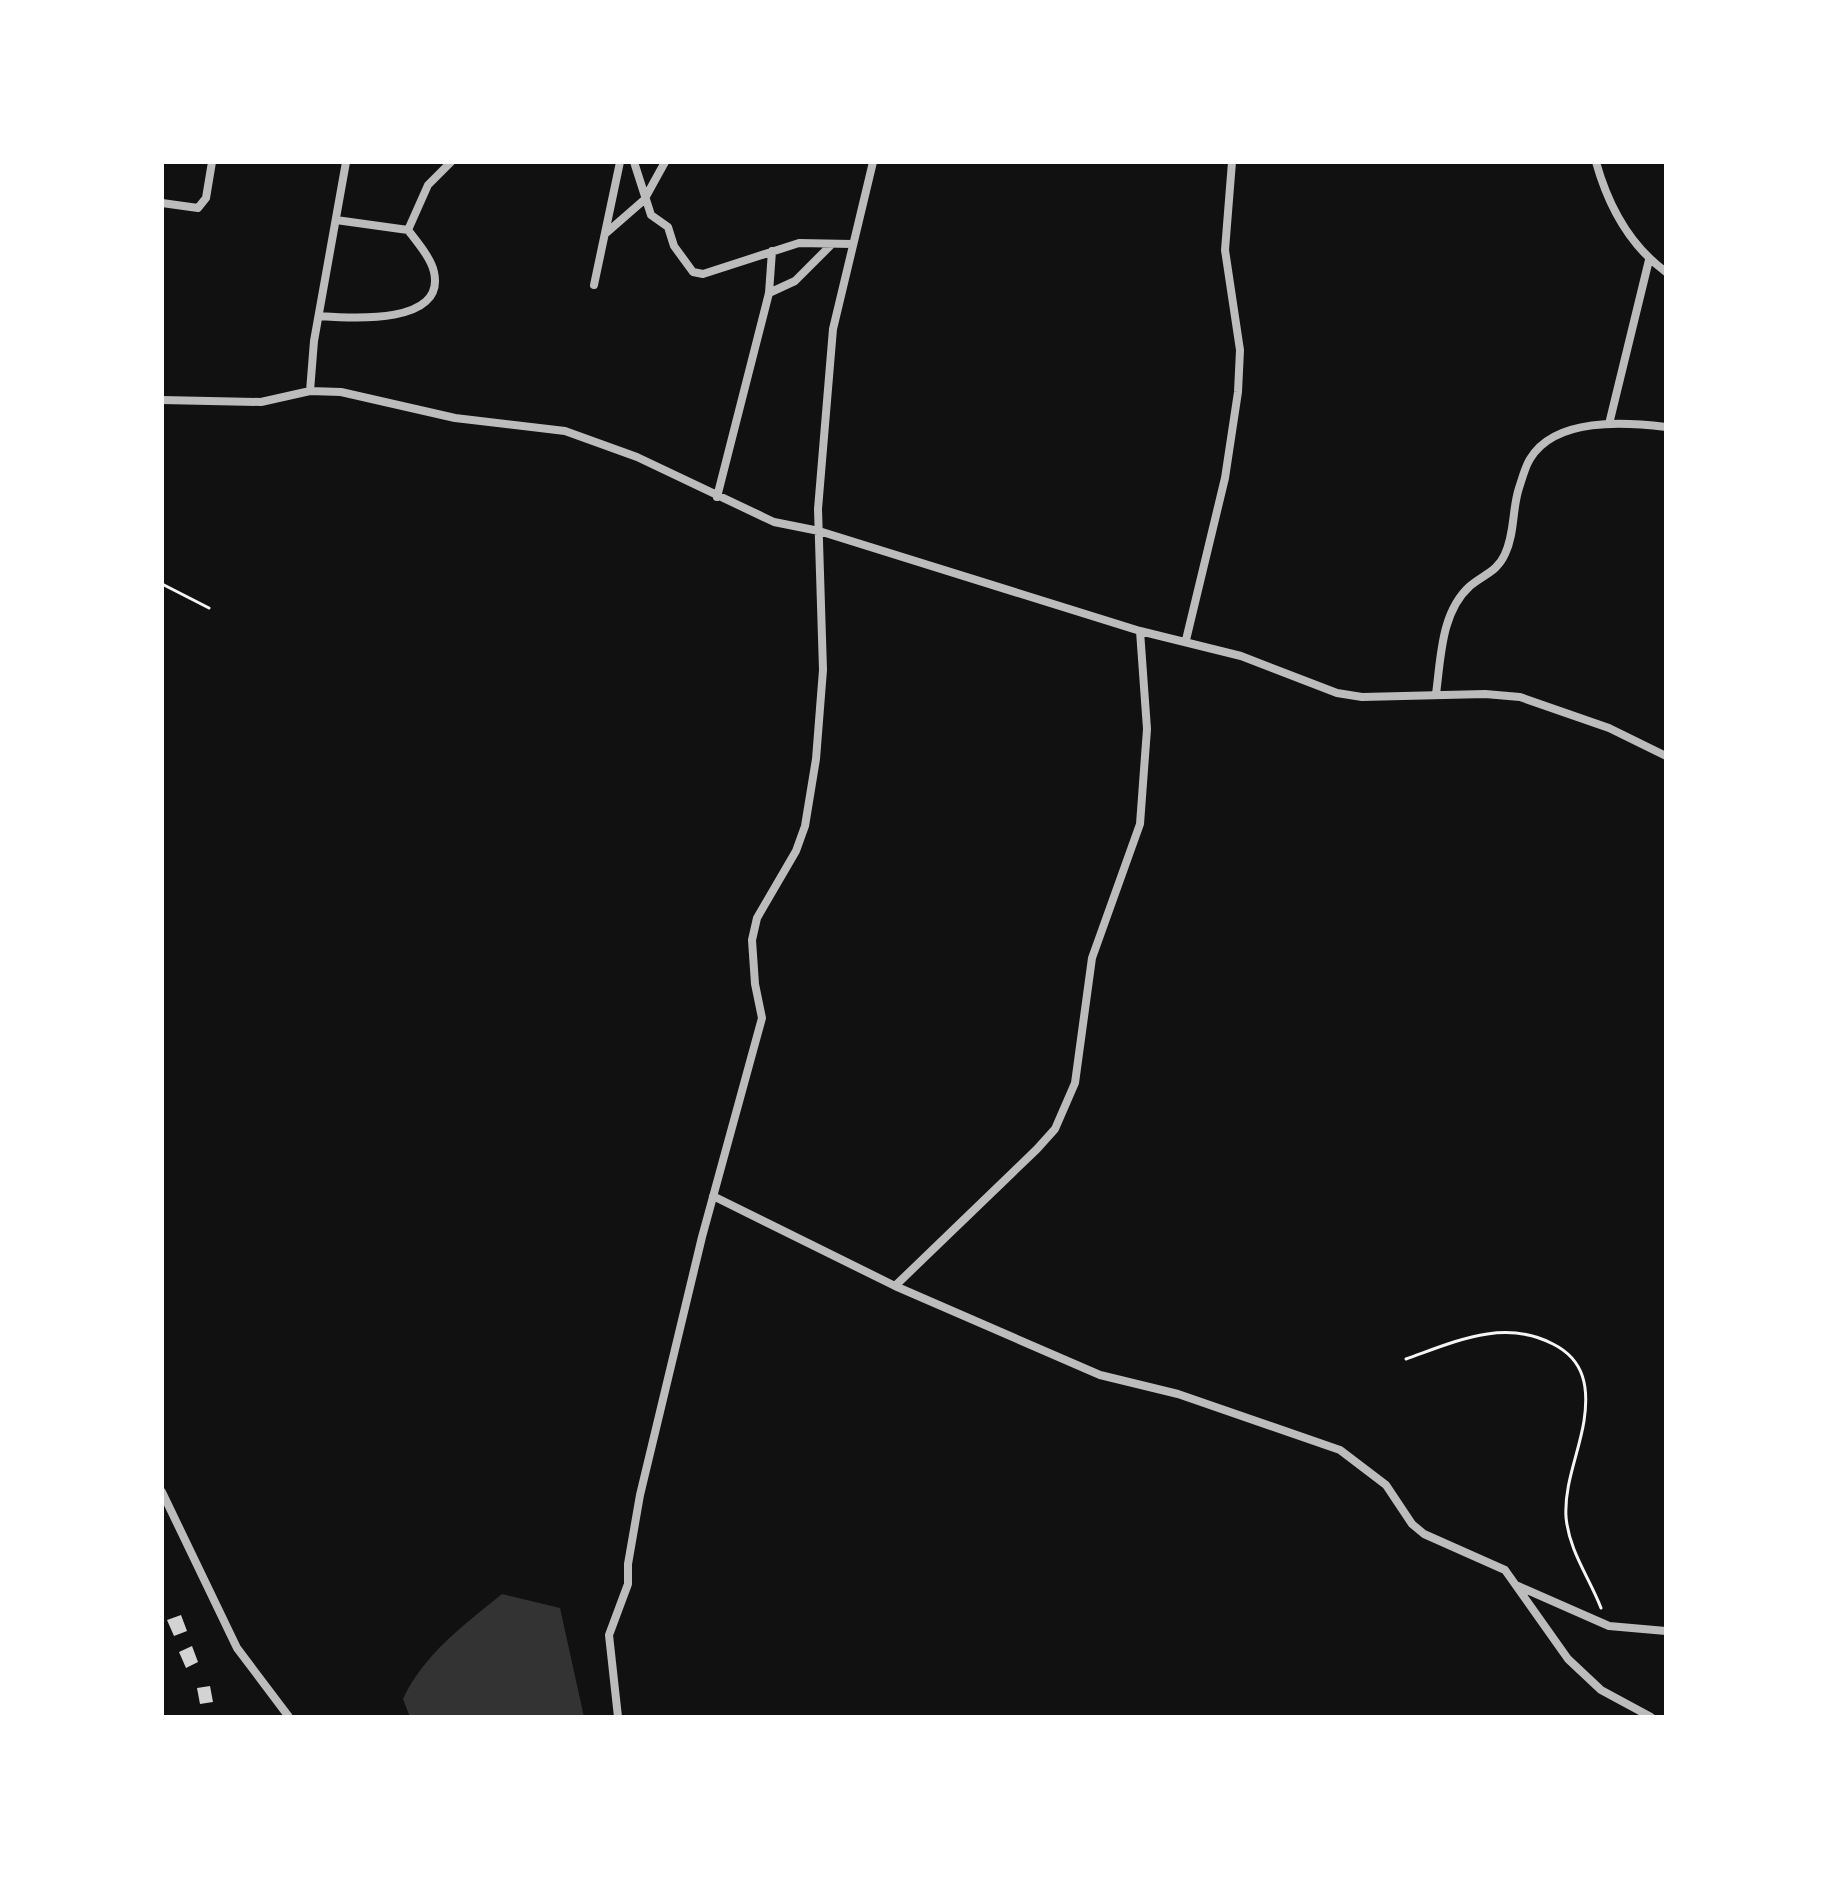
<svg xmlns="http://www.w3.org/2000/svg" width="1828" height="1879" viewBox="0 0 1828 1879" font-family="'Alegreya Sans',sans-serif">
<style>
.water{fill:#333}
.building{fill:#d3d3d3}
.lines{fill:none;stroke-linecap:round;stroke-linejoin:round}
.path{stroke:#f5f5f5;stroke-width:3}
.minor{stroke:#bcbcbc;stroke-width:8}
</style>
<rect width="100%" height="100%" fill="#111"/>
<path class="water" d="M502 1594 560 1608 584 1717H410L403 1699C424 1654 464 1625 502 1594Z"/>
<path class="building" d="M181 1615 187 1631 174 1636 167 1620Z
M192 1646 198 1662 186 1668 179 1652Z
M210 1686 213 1702 200 1704 197 1688Z"/>
<g class="lines">
<path class="path" d="M162 584 209 608
M1406 1359C1454 1342 1504 1318 1553 1344 1585 1360 1589 1388 1584 1421 1579 1453 1564 1484 1566 1517 1569 1551 1589 1577 1601 1608"/>
<path class="minor" d="M634 162 651 215 668 227 674 246 693 272 703 274 799 243 852 244
M1596 162C1608 205 1629 245 1666 272
M162 203 198 208 206 198 212 162
M408 230 428 185 451 162
M605 234 644 200 665 162
M594 285 620 162
M769 293 795 281 832 244
M319 316C349 318 446 326 434 272 431 258 417 242 408 230L336 220
M310 391 314 341 346 162
M162 400 261 402 310 391 341 392 455 418 565 431 637 457 774 522 819 531 1140 631 1241 656 1337 693 1362 697 1485 694 1520 697 1609 728 1666 756
M1609 424 1649 260
M717 497 769 293 772 251
M1186 640 1225 478 1238 392 1240 350 1225 250 1232 162
M1436 694C1441 657 1441 612 1470 586 1484 574 1497 572 1505 554 1515 533 1512 509 1519 488 1522 479 1525 467 1530 459 1555 417 1625 422 1666 427
M713 1196 895 1286 1100 1375 1178 1394 1340 1450 1386 1485 1412 1524 1424 1534 1505 1570 1568 1659 1601 1690 1651 1717
M895 1286 1037 1149 1055 1129 1075 1083 1092 958 1140 824 1147 729 1140 631
M162 1492 237 1648 289 1717
M1518 1586 1609 1626 1666 1631
M618 1717 609 1635 628 1584V1564L640 1495 702 1237 762 1018 755 984 752 940 757 918 796 851 805 826 816 759 823 670 818 509 833 329 873 162"/>
</g>
<rect width="1828" height="1879" fill="none" stroke="#ffffff" stroke-width="328"/>
</svg>
